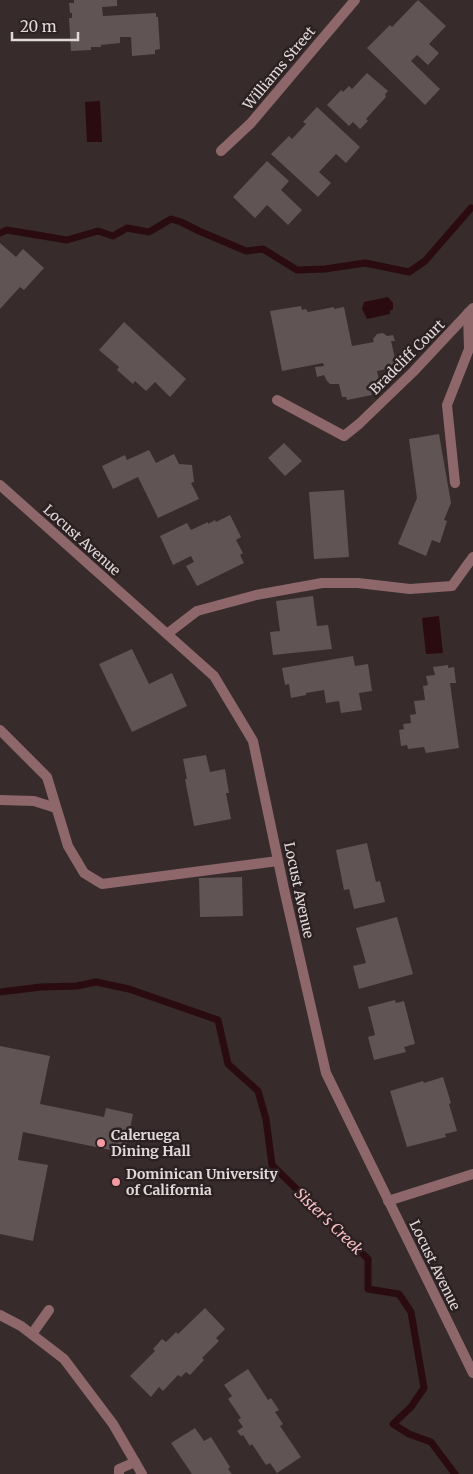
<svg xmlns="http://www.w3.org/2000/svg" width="473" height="1474" viewBox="0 0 473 1474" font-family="Merriweather,serif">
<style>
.water{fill:#2a0b10}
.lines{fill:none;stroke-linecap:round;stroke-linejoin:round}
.stream{stroke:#2a0b10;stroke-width:7}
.building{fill:#615455}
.lane{stroke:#8e676a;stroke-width:10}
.street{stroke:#8e676a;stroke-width:10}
.poi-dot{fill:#f49aa3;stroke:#2c2122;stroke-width:2}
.labels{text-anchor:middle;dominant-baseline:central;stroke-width:5;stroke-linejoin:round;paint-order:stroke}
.street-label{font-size:14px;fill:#e0d8d9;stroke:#2c2122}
.poi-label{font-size:14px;font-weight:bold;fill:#e0d8d9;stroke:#2c2122;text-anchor:start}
.water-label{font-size:15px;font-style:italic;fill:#f9c0c5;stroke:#2c2122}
</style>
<rect width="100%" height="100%" fill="#372b2c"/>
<path class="water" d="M100 101 102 142H87L85 102Z
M388 297 393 303V309L390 311V314L367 319 362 309 364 302Z
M439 616 443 653 426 654 422 618Z"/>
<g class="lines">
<path class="stream" d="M0 233 7 230 67 240 98 231 113 236 127 228 149 232 171 219 181 222 199 231 246 251 263 249 297 270 325 269 365 263 409 272 425 261 471 208
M0 992 41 987 77 986 96 982 129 989 218 1020 228 1064 258 1091 266 1119 272 1165 368 1259V1289L399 1294 411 1312 424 1388 411 1407 393 1424 409 1434 431 1442 455 1474"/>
</g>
<path class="building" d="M74 0H117V6L102 7 103 16 156 13V17H158L160 49 155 50V54L132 56 131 37H120V43L101 45V47H91V50L71 51 69 18H72V13H70L69 3H74Z
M418 0 446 26 429 44 439 53 428 65 417 55 411 61 440 89 425 105 367 48 390 25 392 27Z
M367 73 388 91 385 94 386 97 366 119 368 121 360 129 353 122 349 126 327 105 341 90 343 92 349 86 352 89Z
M317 107 360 147 346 163 336 154 319 172 331 183 318 197 271 154 289 136 292 139 306 124 303 122Z
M267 161 289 181 281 190 302 210 288 225 267 205 255 218 233 197Z
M0 243 16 257 23 249 44 268 24 290 20 287 0 309Z
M301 306 302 310 306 309 308 312 334 307V309L344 307 352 346 374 342 373 339 377 334 383 333 387 336 393 335 395 341H391L397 367 377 371 381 389 371 391 372 395 347 400 346 397H342L339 384H330L327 381 324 375 317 377 315 367 324 366 323 363 282 371 270 311Z
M124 322 186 379 170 397 155 382 146 391 135 381 133 384 117 370 119 367 99 350Z
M439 434 451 503 444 520 447 521 440 543 432 540 426 556 398 544 417 498 409 439Z
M284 443 302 461 285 476 268 458Z
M149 450 156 463 174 454 179 464 192 465 194 482 191 483 199 499 158 518 138 477 113 489 102 466 125 455 127 460Z
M344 490 349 557 314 559 309 492Z
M230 515 241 537 236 540 243 553 240 555 244 563 197 586 186 566 194 562 191 556 173 565 160 536 187 523 191 530 208 522V524L215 520 216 522Z
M313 596 317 626 328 625 332 649 273 655 270 632 280 631 276 601Z
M132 649 149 684 172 673 187 706 132 732 99 664Z
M353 656 355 666 368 664 372 691 359 693 362 710 341 713 339 701 326 703 324 690 306 693V695L291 698 289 684 285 685 282 668Z
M448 665V668L454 667 456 683H450L459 748 426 753 424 747 408 749 407 745 401 746 399 730 404 729 403 724 411 723 410 715 416 714 414 701 425 700 423 686 428 685 426 676 435 675 433 667Z
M206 755 210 772 225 769 229 793H226L231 819 194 826 185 779H187L183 759Z
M367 843 376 882 380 881 385 902 354 909 349 889 344 890 336 850Z
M242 877 243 916 200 917 199 878Z
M397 917 413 974 359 989 353 966 366 963 356 928Z
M395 1000 396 1003 404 1001 415 1044 404 1047 406 1052 374 1060 368 1037 375 1035 368 1007Z
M0 1046 50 1056 40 1104 104 1117 106 1108 133 1114 125 1153 23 1132 18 1160 48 1165 33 1241 0 1234Z
M443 1077 451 1103 449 1104 457 1131 445 1134 446 1137 407 1147 390 1091 423 1081 424 1083Z
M205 1308 225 1329 216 1338 219 1341 202 1358 204 1360 190 1375 186 1372 181 1377 178 1375 163 1391 159 1387 151 1397 130 1376 155 1351 153 1349 162 1339 166 1342 176 1332 178 1334Z
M248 1369 268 1400 271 1398 279 1410 275 1412 283 1424 280 1426 301 1457 277 1473 270 1463 266 1465 252 1444 250 1446 243 1435 241 1436 237 1431 243 1427 238 1420 241 1418 228 1399 232 1396 224 1385Z
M195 1428 204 1441 211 1437 230 1467 228 1469 232 1474H192L171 1443Z"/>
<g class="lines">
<path class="lane" d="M277 400 344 436 359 424
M455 483 447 405 469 349 468 313
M167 634 197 611 256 595 322 583H358L410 589 452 586 473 557
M0 730 47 777 68 846 84 873 102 884 278 861
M0 800 34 801 56 808
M388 1201 473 1174
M32 1334 49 1310
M119 1474V1469L135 1462"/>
<path class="street" d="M221 151 251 123 355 0
M359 424 413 372 473 308
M0 485 214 676 253 741 284 889 326 1073 473 1373
M0 1315 21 1326 64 1359 113 1424 142 1474"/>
</g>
<g class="poi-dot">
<circle cx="101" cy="1143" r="5"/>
<circle cx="116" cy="1182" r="5"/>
</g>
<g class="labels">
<g class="street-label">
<text transform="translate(279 68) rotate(-50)">Williams Street</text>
<text transform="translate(407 357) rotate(-45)">Bradcliff Court</text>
<text transform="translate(82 540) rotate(42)">Locust Avenue</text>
<text transform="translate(299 890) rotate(78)">Locust Avenue</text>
<text transform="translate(435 1265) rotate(64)">Locust Avenue</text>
</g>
<g class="poi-label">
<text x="111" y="1135">Caleruega<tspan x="111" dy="16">Dining Hall</tspan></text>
<text x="126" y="1174">Dominican University<tspan x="126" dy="16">of California</tspan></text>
</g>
<g class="water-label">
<text transform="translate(329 1221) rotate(44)">Sister's Creek</text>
</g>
</g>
<path d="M12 32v8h66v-8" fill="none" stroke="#e0d8d9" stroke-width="2.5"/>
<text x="20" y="32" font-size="15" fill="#e0d8d9" stroke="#2c2122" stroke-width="4" paint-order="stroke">20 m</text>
</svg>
